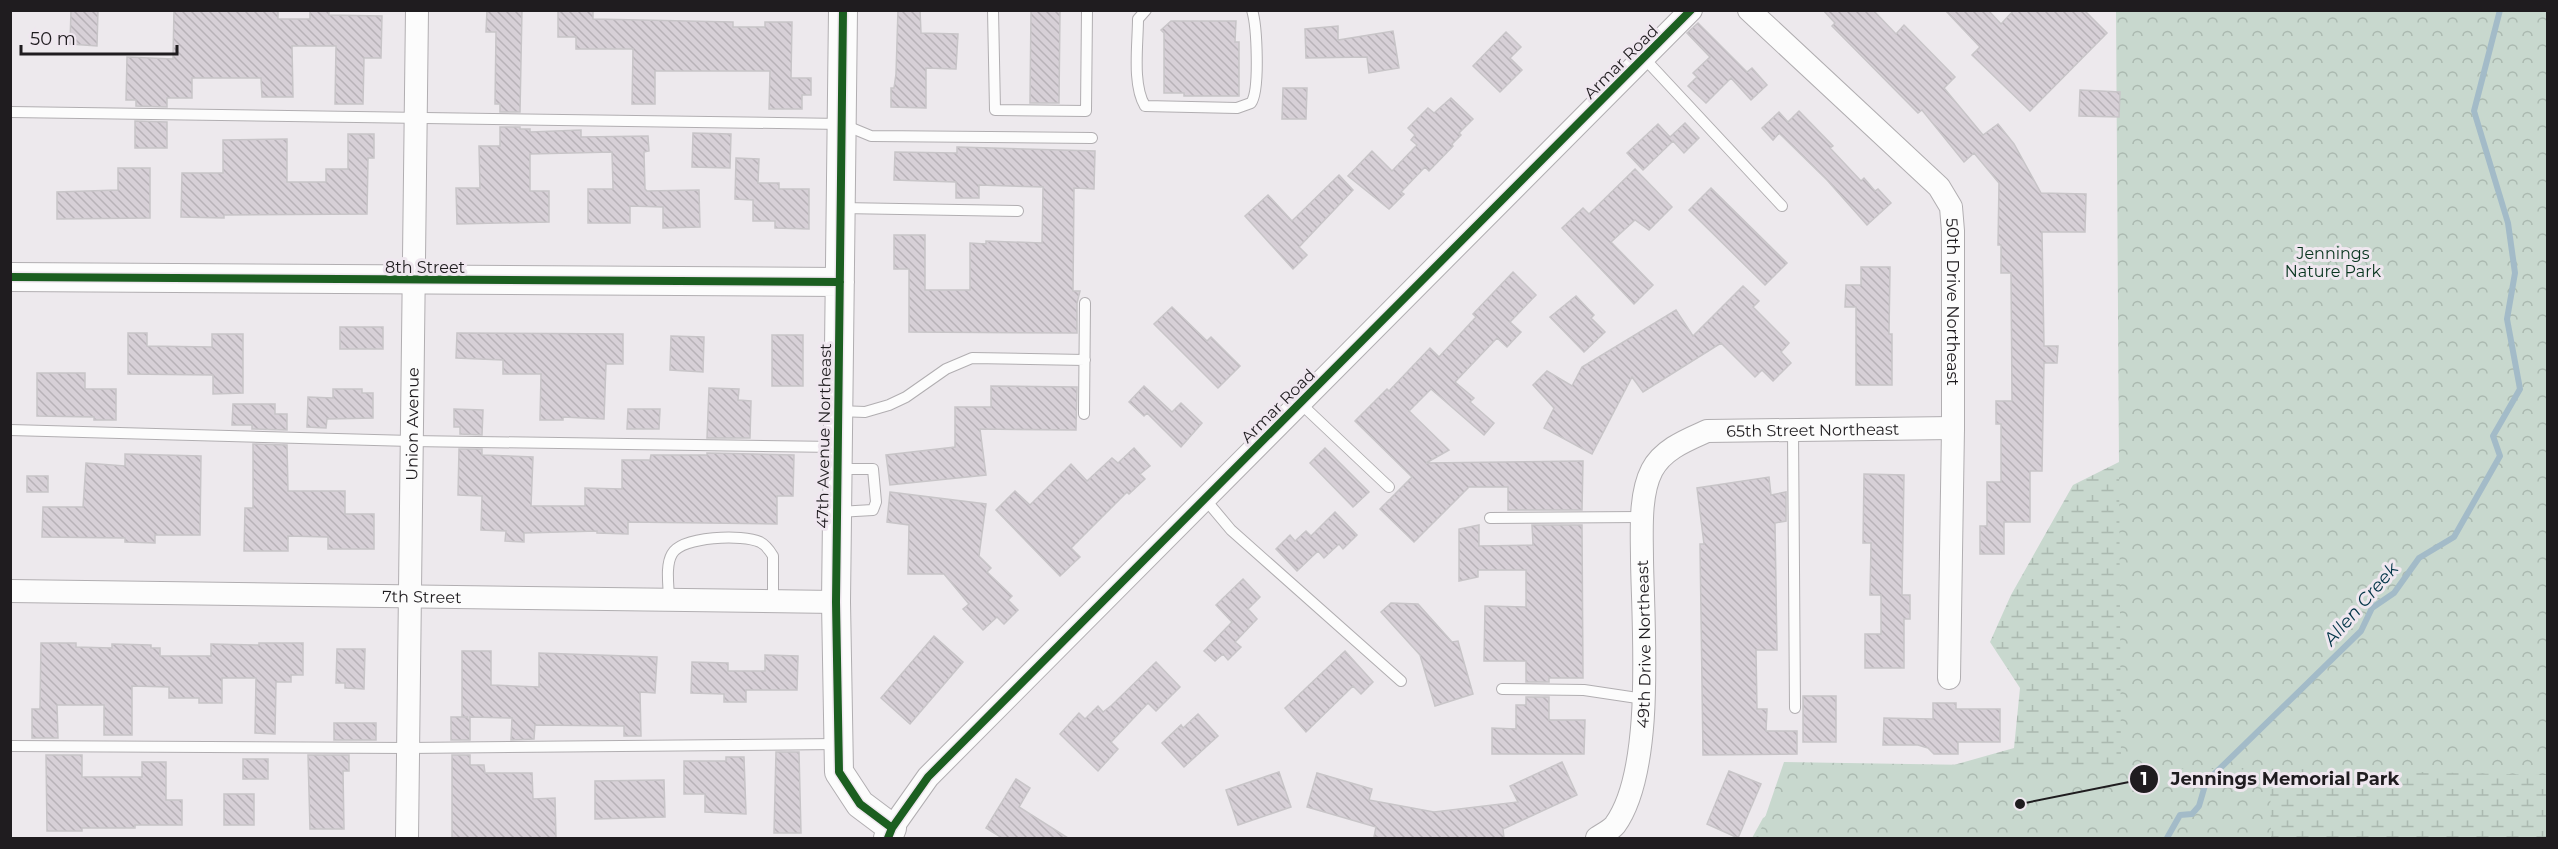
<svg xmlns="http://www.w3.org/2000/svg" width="2558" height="849" viewBox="0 0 2558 849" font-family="Montserrat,sans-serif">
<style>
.wetland{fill:url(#wetland-marsh)}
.park{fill:url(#park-crowns)}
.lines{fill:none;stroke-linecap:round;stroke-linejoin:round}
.stream{stroke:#a3bbc8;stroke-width:6}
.building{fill:url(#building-back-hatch);stroke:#c8c5c8;stroke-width:1.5}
.service-casing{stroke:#b1aeb1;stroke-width:12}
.minor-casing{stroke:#b1aeb1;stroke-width:24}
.tertiary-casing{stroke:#b1aeb1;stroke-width:30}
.service{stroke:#fcfcfc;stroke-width:10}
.minor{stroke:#fcfcfc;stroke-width:22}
.tertiary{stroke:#fcfcfc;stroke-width:28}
.cycleway-casing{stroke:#efe7ef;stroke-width:11}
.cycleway{stroke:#1b5e20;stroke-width:8}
.labels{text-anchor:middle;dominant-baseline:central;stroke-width:6;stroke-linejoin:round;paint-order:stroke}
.street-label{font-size:16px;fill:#1f1c1f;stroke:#efe7ef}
.park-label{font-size:16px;fill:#08341e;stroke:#efe7ef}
.water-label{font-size:18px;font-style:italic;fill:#003447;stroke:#efe7ef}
.leader{fill:none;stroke:#1f1c1f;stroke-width:2}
.callout-dot{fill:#1f1c1f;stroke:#efe7ef;stroke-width:2}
.mark-label{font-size:18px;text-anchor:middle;font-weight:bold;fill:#fff}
.callout-label{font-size:18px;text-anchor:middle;font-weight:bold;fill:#1f1c1f;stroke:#efe7ef;stroke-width:6;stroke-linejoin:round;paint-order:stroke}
</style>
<defs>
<pattern id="wetland-marsh" width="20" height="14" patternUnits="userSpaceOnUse" patternTransform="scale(1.5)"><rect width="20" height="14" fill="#c8d8ce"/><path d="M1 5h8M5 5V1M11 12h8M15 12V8" fill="none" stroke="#abb9b0"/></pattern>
<pattern id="park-crowns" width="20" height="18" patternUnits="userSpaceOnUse" patternTransform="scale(1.5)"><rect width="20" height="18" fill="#c8d8ce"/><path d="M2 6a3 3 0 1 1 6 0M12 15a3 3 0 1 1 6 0" fill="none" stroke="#abb9b0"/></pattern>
<pattern id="building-back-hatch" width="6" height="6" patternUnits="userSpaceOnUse" patternTransform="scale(1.5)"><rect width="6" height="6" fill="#d7d0d7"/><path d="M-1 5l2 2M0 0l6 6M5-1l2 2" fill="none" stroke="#b8b2b8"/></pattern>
</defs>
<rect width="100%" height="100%" fill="#ede9ed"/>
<path class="wetland" d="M2547 11V838H1752L1763 818 1787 804 1936 770 2014 748 2020 688 1990 642 2011 595 2073 485 2127 458Z"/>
<path class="park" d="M2116 11H2547V775L2121 765Z
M1784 762 2270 770 2271 838H1758Z"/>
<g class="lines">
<path class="stream" d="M2167 838 2180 815 2192 814 2199 806 2206 782 2361 631 2372 608 2394 593 2419 558 2454 537 2500 456 2493 436 2520 389 2507 319 2515 273 2508 223 2474 111 2500 10"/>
</g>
<path class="building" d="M71 10H98L97 46 70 44Z
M174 10 278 11V19H310V10H329V15L382 16 381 58H364L363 104H335L336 46H292L293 97H262L261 78H192V98H167V107L136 106V100H126L127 57 173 59Z
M487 10H522L520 112H500V104H495L496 32H486Z
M558 10H593V19L733 22V27H765V22H792L791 78H811V95H802V109H769L770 71H655V104H632L633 49H576V37H558Z
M898 10H920L921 33 958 34 956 69 926 68V108L891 107V88H894L896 74Z
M1031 10H1060L1059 103H1030Z
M1823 10H1873L1896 34 1904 25 1955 77 1944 88 1983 135 1998 124 2014 144 2041 193 2086 194 2085 232H2042L2044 346H2058L2057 363H2044L2042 471H2030V522H2004V554H1980V526H1987V482H2001V424H1996V401H2012L2011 273H2001V245H1998L1999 183 1974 153 1964 162 1922 110 1918 113 1832 26 1835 23Z
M1945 10H1988L2001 24 2014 10H2084L2107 33 2030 111 1972 55 1980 47Z
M1171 21H1236L1235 42H1239V96H1184V93H1164V33L1161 30Z
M1698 23 1747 72 1752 68 1767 85 1751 100 1731 78 1706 103 1688 86 1697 77 1693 73 1710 57 1687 33Z
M1338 26V40L1393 31 1399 68 1369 73 1367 57 1306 58 1305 29Z
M1506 32 1521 47 1510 58 1522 70 1500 92 1473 66Z
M1283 88H1307L1306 119H1282Z
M2080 90 2120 92 2119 117 2079 116Z
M1451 98 1473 119 1459 133 1461 135 1452 144 1453 146 1429 171 1425 167 1401 192 1404 194 1389 209 1348 176 1372 151 1392 171 1417 145 1411 140 1415 135 1408 128 1428 108 1434 113Z
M1799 111 1833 146 1830 148 1861 181 1864 178 1875 191 1878 189 1891 203 1867 225 1827 180 1779 133 1773 140 1762 128 1779 112 1788 122Z
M135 121 167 122V148H135Z
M1685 123 1699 138 1684 153 1673 141 1643 170 1627 153 1658 124 1670 137Z
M500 127H520V129H530V132L581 130V137L648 136 649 151 644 152 645 189 647 191 699 190 700 227 663 228V207L630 206V223H588V189H613L612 152 530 154V191H549V222L457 224 456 188H480L479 146H500Z
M693 133 731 134 730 168 692 167Z
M348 134H374V158H368L367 214 224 215V218L181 217 182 173H223V140L287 139V182H326V169H348Z
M957 147 1095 151 1094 189 1074 188 1073 291H1080L1077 303V333L909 332V269H894V235H925V290H970V243L986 244V241L1042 243 1043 187 979 185V198H956V182L894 180 895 152 957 153Z
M736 158 759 159 758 183H779V189H809V229L775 228V221H753V200L735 199Z
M118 168H150V218L57 219V192L118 190Z
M1635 169 1672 207 1649 230 1635 220 1611 242 1653 285 1634 304 1562 228 1583 208 1589 214Z
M1339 175 1353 190 1299 247 1307 255 1293 269 1245 216 1268 195 1292 221Z
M1711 188 1787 263 1765 285 1689 210Z
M1861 267H1890L1889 334H1892V385H1856V307H1845L1846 285H1861Z
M1513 272 1536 295 1510 322 1521 332 1507 347 1497 338 1455 382 1474 398 1470 402 1494 423 1484 435 1431 389 1409 411 1449 450 1426 463 1583 461 1582 510H1508V487H1469L1414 542 1380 509 1412 477 1355 421 1387 389 1389 391 1430 348 1439 357 1476 317 1473 314Z
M1743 286 1759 301 1753 307 1789 343 1781 352 1791 363 1773 381 1762 370 1755 377 1721 343 1643 392 1632 377 1592 454 1544 428 1554 408 1533 385 1547 371 1572 386 1582 367 1676 310 1693 336Z
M1576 296 1594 315 1591 318 1605 332 1584 352 1550 317Z
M1172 307 1207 341 1211 337 1240 366 1218 388 1154 324Z
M340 327H383V349H340Z
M128 333H147V346L212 347V334H243V393L213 394V375L128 374Z
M457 333 623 334V364H606L604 419 563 417V420H540L541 374H503V360L456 358Z
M772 335H803V386H772Z
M671 336 704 337 703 372 670 370Z
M37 373H85V389H116V420H94V417L37 416Z
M991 386 1077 387 1076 430 980 429 986 475 890 485 886 455 955 447V407H991Z
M1144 386 1172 412 1181 403 1202 423 1181 447 1147 413 1144 416 1129 402Z
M709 388 739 389 738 400 751 401 750 438H707Z
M333 389H362V393H373V418L327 419 326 428 307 427 308 397 333 398Z
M233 404H275V414H287V430L252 429V425H232Z
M454 409 483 410 482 435 460 434V427H454Z
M628 409H660L659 429H627Z
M253 444 287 445 288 491H345V514H374V549H328V537L288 536V551H244L245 508H253Z
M1134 448 1150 466 1140 474 1145 479 1129 494 1127 492 1071 548 1080 557 1060 576 996 510 1015 491 1030 505 1071 464 1087 481 1112 458 1118 463Z
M1325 448 1369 492 1353 507 1310 463Z
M459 449H482V455L533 457 531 506H585V488L622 489V460H650L651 455H707V453L794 455 793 496H777V524L628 522V534L597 533V531L524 533V542L505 541 506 531 481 530 482 496 458 495Z
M125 454 201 456 200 535H155V543L125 542V538L42 537 43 507H83L86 463 125 466Z
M1864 474 1904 475 1902 595H1910V619H1904V668H1865V634H1881V595H1870L1871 543H1863Z
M27 476H48V492H27Z
M1769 477 1771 495 1786 492V521L1775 523 1777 650H1756L1757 709H1767L1766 731H1797V754L1703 755 1700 544H1704L1697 488Z
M890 492 986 504 979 556 991 568 987 572 1012 596 1008 600 1018 610 1004 624 997 617 983 630 963 609 969 604 944 574H908L909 525 887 522Z
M1335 512 1357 535 1343 549 1339 544 1324 558 1318 551 1297 571 1276 549 1290 535 1295 541 1306 531 1311 536Z
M1479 525V546L1533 545 1532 525H1582L1583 678H1549V682H1526V661H1484L1485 606 1526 607V570H1478V577L1459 581V529Z
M1243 579 1260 597 1248 609 1257 619 1235 642 1241 647 1228 660 1223 654 1215 661 1204 651 1232 622 1216 605Z
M1391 603 1418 604 1452 642 1458 641 1473 694 1435 706 1420 655 1381 612Z
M934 636 963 662 910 724 881 698Z
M41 643H76V647L112 648V644L151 645V648H160V656H211V644L259 645V643H303V675H291V682H276L275 734 255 733 256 678H222V703H199V698H169V687L132 686V735H104V705H57L58 738H32V709H40Z
M337 649H365L364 689 345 688V683H336Z
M462 651H491V685L539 687V653L657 657 655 693 640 692 641 736H624V726L535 725 534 739 511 740 512 718 470 717V740H451V717H468H462Z
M1345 651 1373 682 1361 694 1353 686 1306 732 1285 708Z
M765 655 798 656 797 690H746V702H724V694L691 693 692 662 728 663V671H765Z
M1156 662 1180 687 1156 711 1148 703 1111 742 1118 749 1098 771 1060 734 1079 713 1085 719 1098 706 1103 712 1112 705Z
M1803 696H1836V742H1803Z
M1526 697H1549V720H1585L1584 754H1492V728L1516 729V705H1526Z
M1933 703H1956V709H2000V742H1958V754H1934L1928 748 1918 745H1883L1884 718 1933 719Z
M1198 714 1218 736 1184 767 1162 743 1181 725 1183 728Z
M334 723H376V740H334Z
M776 752H799L801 833H774Z
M46 755H82V777H142V762H166V800H182V825H135V828H82V831H47Z
M308 755H349V771H343L344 829H310Z
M452 755H470V765H484L485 773H532L533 799 555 798 556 838H452Z
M726 757H744L746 814 705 812V794H684V761H726Z
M243 759H268V779H243Z
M1562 762 1577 795 1503 829 1504 838H1383L1374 837 1376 827 1307 807 1317 773 1372 789 1369 800 1434 812 1518 802 1510 786Z
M1729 771 1761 784 1738 838 1707 824Z
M1279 772 1291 807 1238 825 1226 790Z
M1016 779 1030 788 1019 807 1068 838H1002L986 828Z
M664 780 665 817 595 819V781Z
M224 794H254V825H224Z"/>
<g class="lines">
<defs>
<path id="service" d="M993 10 995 110 1086 111 1087 10
M1146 10 1138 19C1138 44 1132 85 1145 106L1237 108 1251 103C1260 91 1257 26 1252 10
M1644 58 1782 206
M10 112 842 124 871 136 1092 138
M841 208 1018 211
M1300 403 1389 487
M838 411 865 412 889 405 906 397 946 369 972 358 1085 360
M1084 414 1085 303
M10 430 411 441 837 447
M1793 430 1795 708
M1205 499 1231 530 1401 681
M838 512 873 510 876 502 873 469H838
M1490 518 1641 517
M669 600C669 587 665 566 672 554 682 536 743 534 760 542 766 545 770 551 773 556V601
M1502 689 1584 690 1644 699
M10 746 408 748 838 744"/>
<g id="minor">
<path id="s1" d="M1749 10 1939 187 1951 207 1953 231V428L1949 678"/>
<path id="s2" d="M10 591 836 602"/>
<path d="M892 828 928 777 1691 10"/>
<path id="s3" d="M407 838 417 10"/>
<path id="s4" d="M1597 838C1603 834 1611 830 1615 825 1655 770 1643 628 1642 560 1642 533 1639 495 1652 470 1663 449 1687 440 1707 431L1953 428"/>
</g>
<path id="tertiary" d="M843 10 836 602 839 772 860 804 892 828 888 838
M10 277 840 282"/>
</defs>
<use href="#service" class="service-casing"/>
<use href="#minor" class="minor-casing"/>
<use href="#tertiary" class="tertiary-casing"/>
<use href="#service" class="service"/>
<use href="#minor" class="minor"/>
<use href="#tertiary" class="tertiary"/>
<defs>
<path id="cycleway" d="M843 10 836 602 839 772 860 804 892 828
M10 277 840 282
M888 838 892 828 928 777 1691 10"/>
</defs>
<use href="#cycleway" class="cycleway-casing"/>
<use href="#cycleway" class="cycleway"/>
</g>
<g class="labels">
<g class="street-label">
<text transform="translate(1621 62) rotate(-45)">Armar Road</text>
<text x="425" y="267">8th Street</text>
<text stroke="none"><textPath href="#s1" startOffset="378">50th Drive Northeast</textPath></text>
<text transform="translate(1278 406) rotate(-45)">Armar Road</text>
<text stroke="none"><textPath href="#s3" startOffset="414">Union Avenue</textPath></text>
<text stroke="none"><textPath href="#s4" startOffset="558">65th Street Northeast</textPath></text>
<text transform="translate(824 436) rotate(-89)">47th Avenue Northeast</text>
<text stroke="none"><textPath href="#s2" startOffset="412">7th Street</textPath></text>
<text stroke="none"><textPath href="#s4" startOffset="208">49th Drive Northeast</textPath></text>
</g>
<g class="park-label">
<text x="2333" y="253">Jennings<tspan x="2333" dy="18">Nature Park</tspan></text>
</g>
<g class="water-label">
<text transform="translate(2361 604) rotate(-49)">Allen Creek</text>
</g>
</g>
<path class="leader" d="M2020 804L2144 779"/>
<g class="callout-dot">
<circle cx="2020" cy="804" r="6"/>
<circle cx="2144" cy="779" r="15"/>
</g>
<g class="mark-label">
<text x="2144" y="785">1</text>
</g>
<g class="callout-label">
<text x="2285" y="785">Jennings Memorial Park</text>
</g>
<rect width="2558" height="849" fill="none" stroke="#1f1c1f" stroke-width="24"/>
<path d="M21 45v9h156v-9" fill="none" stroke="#1f1c1f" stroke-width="3"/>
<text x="30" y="45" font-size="18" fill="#1f1c1f" stroke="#efe7ef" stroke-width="4.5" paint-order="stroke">50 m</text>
</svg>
